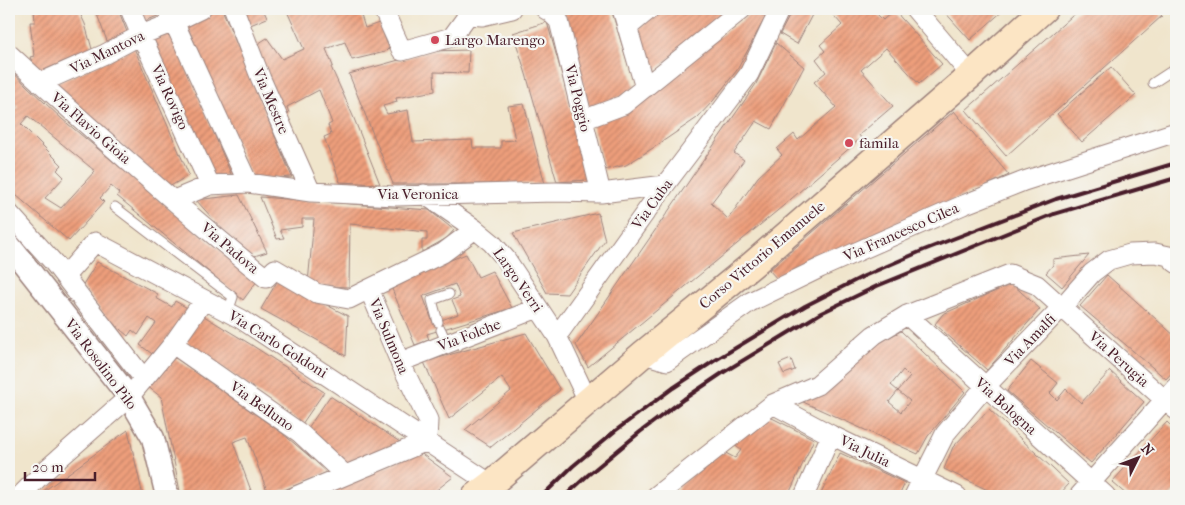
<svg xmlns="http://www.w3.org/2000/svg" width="1185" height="505" viewBox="0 0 1185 505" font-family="'IM FELL French Canon',serif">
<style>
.building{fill:url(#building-hatch);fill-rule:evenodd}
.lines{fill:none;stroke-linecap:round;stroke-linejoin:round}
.service-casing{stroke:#9d827c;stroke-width:11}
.minor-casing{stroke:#9d827c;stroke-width:21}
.tertiary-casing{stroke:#9d827c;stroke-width:25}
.secondary-casing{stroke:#9d827c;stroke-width:29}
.service{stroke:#fff;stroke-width:9}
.minor{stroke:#fff;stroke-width:19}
.tertiary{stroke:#fff;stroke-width:22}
.secondary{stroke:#fce5c4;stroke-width:26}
.rail{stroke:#4a1f2b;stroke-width:4}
.poi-dot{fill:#d1495b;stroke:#f6f6f2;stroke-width:2}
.labels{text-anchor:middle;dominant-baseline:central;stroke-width:4.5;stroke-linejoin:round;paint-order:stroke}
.poi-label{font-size:15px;fill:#4a1f2b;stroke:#f6f6f2;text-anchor:start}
.street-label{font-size:15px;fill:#4a1f2b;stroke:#f6f6f2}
</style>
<defs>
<pattern id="building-hatch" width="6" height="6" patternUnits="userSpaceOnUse" patternTransform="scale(1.25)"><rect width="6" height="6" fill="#ee9f7c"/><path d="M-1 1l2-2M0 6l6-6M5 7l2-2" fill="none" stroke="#c38166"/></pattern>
</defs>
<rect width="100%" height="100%" fill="#f6f6f2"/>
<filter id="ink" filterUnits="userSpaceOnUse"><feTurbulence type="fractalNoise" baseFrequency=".02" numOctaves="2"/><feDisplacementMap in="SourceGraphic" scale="10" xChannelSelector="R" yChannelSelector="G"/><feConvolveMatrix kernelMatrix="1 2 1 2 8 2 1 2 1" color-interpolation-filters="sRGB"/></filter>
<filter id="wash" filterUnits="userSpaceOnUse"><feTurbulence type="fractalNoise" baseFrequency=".0096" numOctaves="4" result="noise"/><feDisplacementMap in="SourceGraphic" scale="20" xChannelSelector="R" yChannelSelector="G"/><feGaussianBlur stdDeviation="1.12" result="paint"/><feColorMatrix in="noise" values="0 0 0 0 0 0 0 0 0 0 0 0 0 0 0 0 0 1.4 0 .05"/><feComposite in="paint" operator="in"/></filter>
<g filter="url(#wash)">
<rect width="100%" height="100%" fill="#f0e5cc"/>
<g id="blocks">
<path class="building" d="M34 9H78L85 24 92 49 37 73 30 57 34 56 30 22H35Z
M95 9H118L127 32 107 41Z
M138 9H160L162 14 143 22Z
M218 9H222L292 177 252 179 186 23Z
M241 9H263L267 18 248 26Z
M286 9H359L365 28 379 23 389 48 385 52 352 60 345 42 326 49 333 66 331 67 353 116 380 184 340 182 324 137 331 134 328 125 332 123 319 90 287 107 289 113 283 115 256 45 267 38 282 59 304 49Z
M563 9H611L635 87 623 96 589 107Z
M662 9H729L647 77 633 34Z
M753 9H757L765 18 737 70 713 101 697 118 653 148 626 165 604 170 592 123 743 20Z
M793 9H815L797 44 780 34Z
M828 9H872L883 20 894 10 942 64 919 84 886 48 861 70 893 106 859 135 861 138 783 206 588 367 576 345 756 84 776 43 804 67 771 129 756 121 746 136 734 153 744 160 711 203 728 219 758 177 782 155 777 149 794 134 798 140 836 107 814 82 826 72 816 59 825 51 820 45 842 25Z
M942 9H1005L970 40Z
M1080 9H1155L1162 16 1006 156 966 110Z
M547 22 564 82 588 180 557 182 526 74 513 33Z
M171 31 231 174 210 179 152 39Z
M134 48 189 175 169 187 53 85Z
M469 50 468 73 434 72 435 91 396 98 397 102 383 106 387 114 408 110 413 142 472 140 473 148H501V141L515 140 508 106 524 104 545 184H393L349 74 431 51Z
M1111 67 1136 95 1082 142 1057 114Z
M9 69 62 119 257 281 243 300 117 196 119 193 111 186 100 198 104 202 69 241 9 189V157L13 153 9 149V115L18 107 9 99ZM28 116 95 171 61 208 45 198 64 177 57 170 62 165 21 124Z
M954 111 1009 175 778 280 769 270Z
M239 195 267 252 248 258 196 200Z
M260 197 429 210 454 230 447 238 422 252V240H427V232L350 224 349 287 311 286 308 283 314 219H302V227L280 230 284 238 277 239Z
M598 213 605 240 567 294 547 293 513 233Z
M466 254 478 277 492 271 512 308 427 334 429 340 415 345 390 284ZM455 284 460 297 452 300 458 314 433 323 423 296Z
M1089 255 1062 287 1046 273 1053 265V259Z
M97 262 158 294 156 298 172 307 175 301 189 309 155 356 140 345 156 323 149 318 138 335 132 330 128 336 106 317 82 286Z
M1107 275 1176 337V368L1166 379 1080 306Z
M278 280 348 316 346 356 261 309Z
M1012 284 1040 309 987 370 935 324 943 314Z
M199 313 250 344 324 392 302 424 182 339Z
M901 331 965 392 928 436 918 454 801 401 878 343ZM903 370 910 377 898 391 910 401 901 412 889 402 898 391 891 385Z
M526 333 560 390 491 447 465 430 511 391 502 377 449 419 424 362Z
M171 355 282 433 328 472 269 496 247 437 233 442 253 496H181L161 397 147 386Z
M791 359 795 370 784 374 779 364Z
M1031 361 1058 383 1050 393 1057 400 1066 389 1081 403 1110 371 1144 402 1091 463 1007 391Z
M330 396 371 423 403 444 347 465 308 428Z
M989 409 1069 484 1058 496H1000L944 469 953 447Z
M770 417 814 439 788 496H676L678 487 720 450 735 458 741 450 729 441Z
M1167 422 1176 431V490L1170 496H1128L1112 482Z
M128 430 143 496H85L84 494 79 496H37Z
M419 452 453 477 429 496H316Z
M840 453 905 483 899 496H820Z"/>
</g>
</g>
<g filter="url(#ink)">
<use href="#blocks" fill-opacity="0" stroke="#9d827c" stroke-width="1"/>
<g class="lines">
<defs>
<path id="service" d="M1172 9 1176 13
M1153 83 1176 68
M115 207 233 297 228 312
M438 322 432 300 449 294
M441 330 447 344"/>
<path id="minor" d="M130 9 141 35 210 185
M168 9 248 183
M234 9 261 79 311 192
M383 9 402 51 452 37 468 15
M465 9 468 15 482 16 512 9
M545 9 550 12 559 21 601 193
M622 9 645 88
M915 9 971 75
M627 28 650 9
M9 54C93 131 178 207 266 278L275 269 316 293 349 299 369 289
M40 83 105 54 141 35 174 22 201 9
M583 120 623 105 742 9
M424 194 475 229 492 243 506 259 557 336
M174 200 210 185 248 183 311 192 396 196 556 192 601 193 665 185
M9 213 54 263 144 379 129 397 47 469 20 496
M65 276 95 242 241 319 491 484
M907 315 1106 496
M173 344 300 433 345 475
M643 354 667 361 750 302 820 268 963 205 1024 181 1176 132
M400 362 538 308
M144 379 173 344 204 300
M588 401 557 336 665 185 749 74 780 9
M773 404 831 435 957 496
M296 496 427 441 428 420 400 362 369 289 443 253 475 229
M656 496 773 404 817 385 874 335 907 315 1010 274 1037 285 1176 410
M804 496 831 435
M914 496 945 434 985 387 1062 307 1092 273 1109 260 1130 254 1155 253 1169 256 1176 263
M1079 496 1176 387"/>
<path id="tertiary" d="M9 245 129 397 153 438 167 496"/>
<path id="secondary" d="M475 496 491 484 643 354 753 264 971 75 1044 9"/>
</defs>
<use href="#service" class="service-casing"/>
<use href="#minor" class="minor-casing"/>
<use href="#tertiary" class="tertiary-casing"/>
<use href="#secondary" class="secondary-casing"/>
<use href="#service" class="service"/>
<use href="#minor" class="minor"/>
<use href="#tertiary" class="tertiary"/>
<use href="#secondary" class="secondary"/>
<path class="rail" d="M542 496 573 466 615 431 673 388 714 361 805 306 864 276 924 250 1056 199 1176 163
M565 496 588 475 640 432 684 399 724 372 821 313 877 286 1054 214 1176 178"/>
</g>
</g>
<g class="poi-dot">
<circle cx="435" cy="40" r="5"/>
<circle cx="849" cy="143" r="5"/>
</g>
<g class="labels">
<g class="poi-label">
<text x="445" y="40">Largo Marengo</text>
<text x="859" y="143">famila</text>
</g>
<g class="street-label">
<text transform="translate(107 52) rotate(-26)">Via Mantova</text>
<text transform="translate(170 97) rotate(65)">Via Rovigo</text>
<text transform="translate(578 98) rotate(76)">Via Poggio</text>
<text transform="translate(271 101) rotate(67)">Via Mestre</text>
<text transform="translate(91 128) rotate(41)">Via Flavio Gioia</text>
<text x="418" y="194">Via Veronica</text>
<text transform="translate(652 204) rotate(-54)">Via Cuba</text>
<text transform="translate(901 232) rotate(-24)">Via Francesco Cilea</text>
<text transform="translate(230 248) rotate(40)">Via Padova</text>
<text transform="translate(762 255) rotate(-40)">Corso Vittorio Emanuele</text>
<text transform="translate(518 280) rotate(55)">Largo Verri</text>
<text transform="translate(469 335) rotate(-21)">Via Folche</text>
<text transform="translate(389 336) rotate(67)">Via Sulmona</text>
<text transform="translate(1030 340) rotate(-46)">Via Amalfi</text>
<text transform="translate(278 344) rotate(32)">Via Carlo Goldoni</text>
<text transform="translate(1119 359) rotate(42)">Via Perugia</text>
<text transform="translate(101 364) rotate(53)">Via Rosolino Pilo</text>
<text transform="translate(262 406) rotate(35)">Via Belluno</text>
<text transform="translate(1006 406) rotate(42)">Via Bologna</text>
<text transform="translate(865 451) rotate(26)">Via Julia</text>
</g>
</g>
<rect width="1185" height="505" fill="none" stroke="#f6f6f2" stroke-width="30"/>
<g transform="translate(1138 458) rotate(48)" stroke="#f6f6f2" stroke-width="4" paint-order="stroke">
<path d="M0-4L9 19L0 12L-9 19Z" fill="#4a1f2b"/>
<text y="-8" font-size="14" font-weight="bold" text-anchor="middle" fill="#4a1f2b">N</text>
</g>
<path d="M25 472v8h70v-8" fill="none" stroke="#4a1f2b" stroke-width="2.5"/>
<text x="32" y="472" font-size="15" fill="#4a1f2b" stroke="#f6f6f2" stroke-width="4" paint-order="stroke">20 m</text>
</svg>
